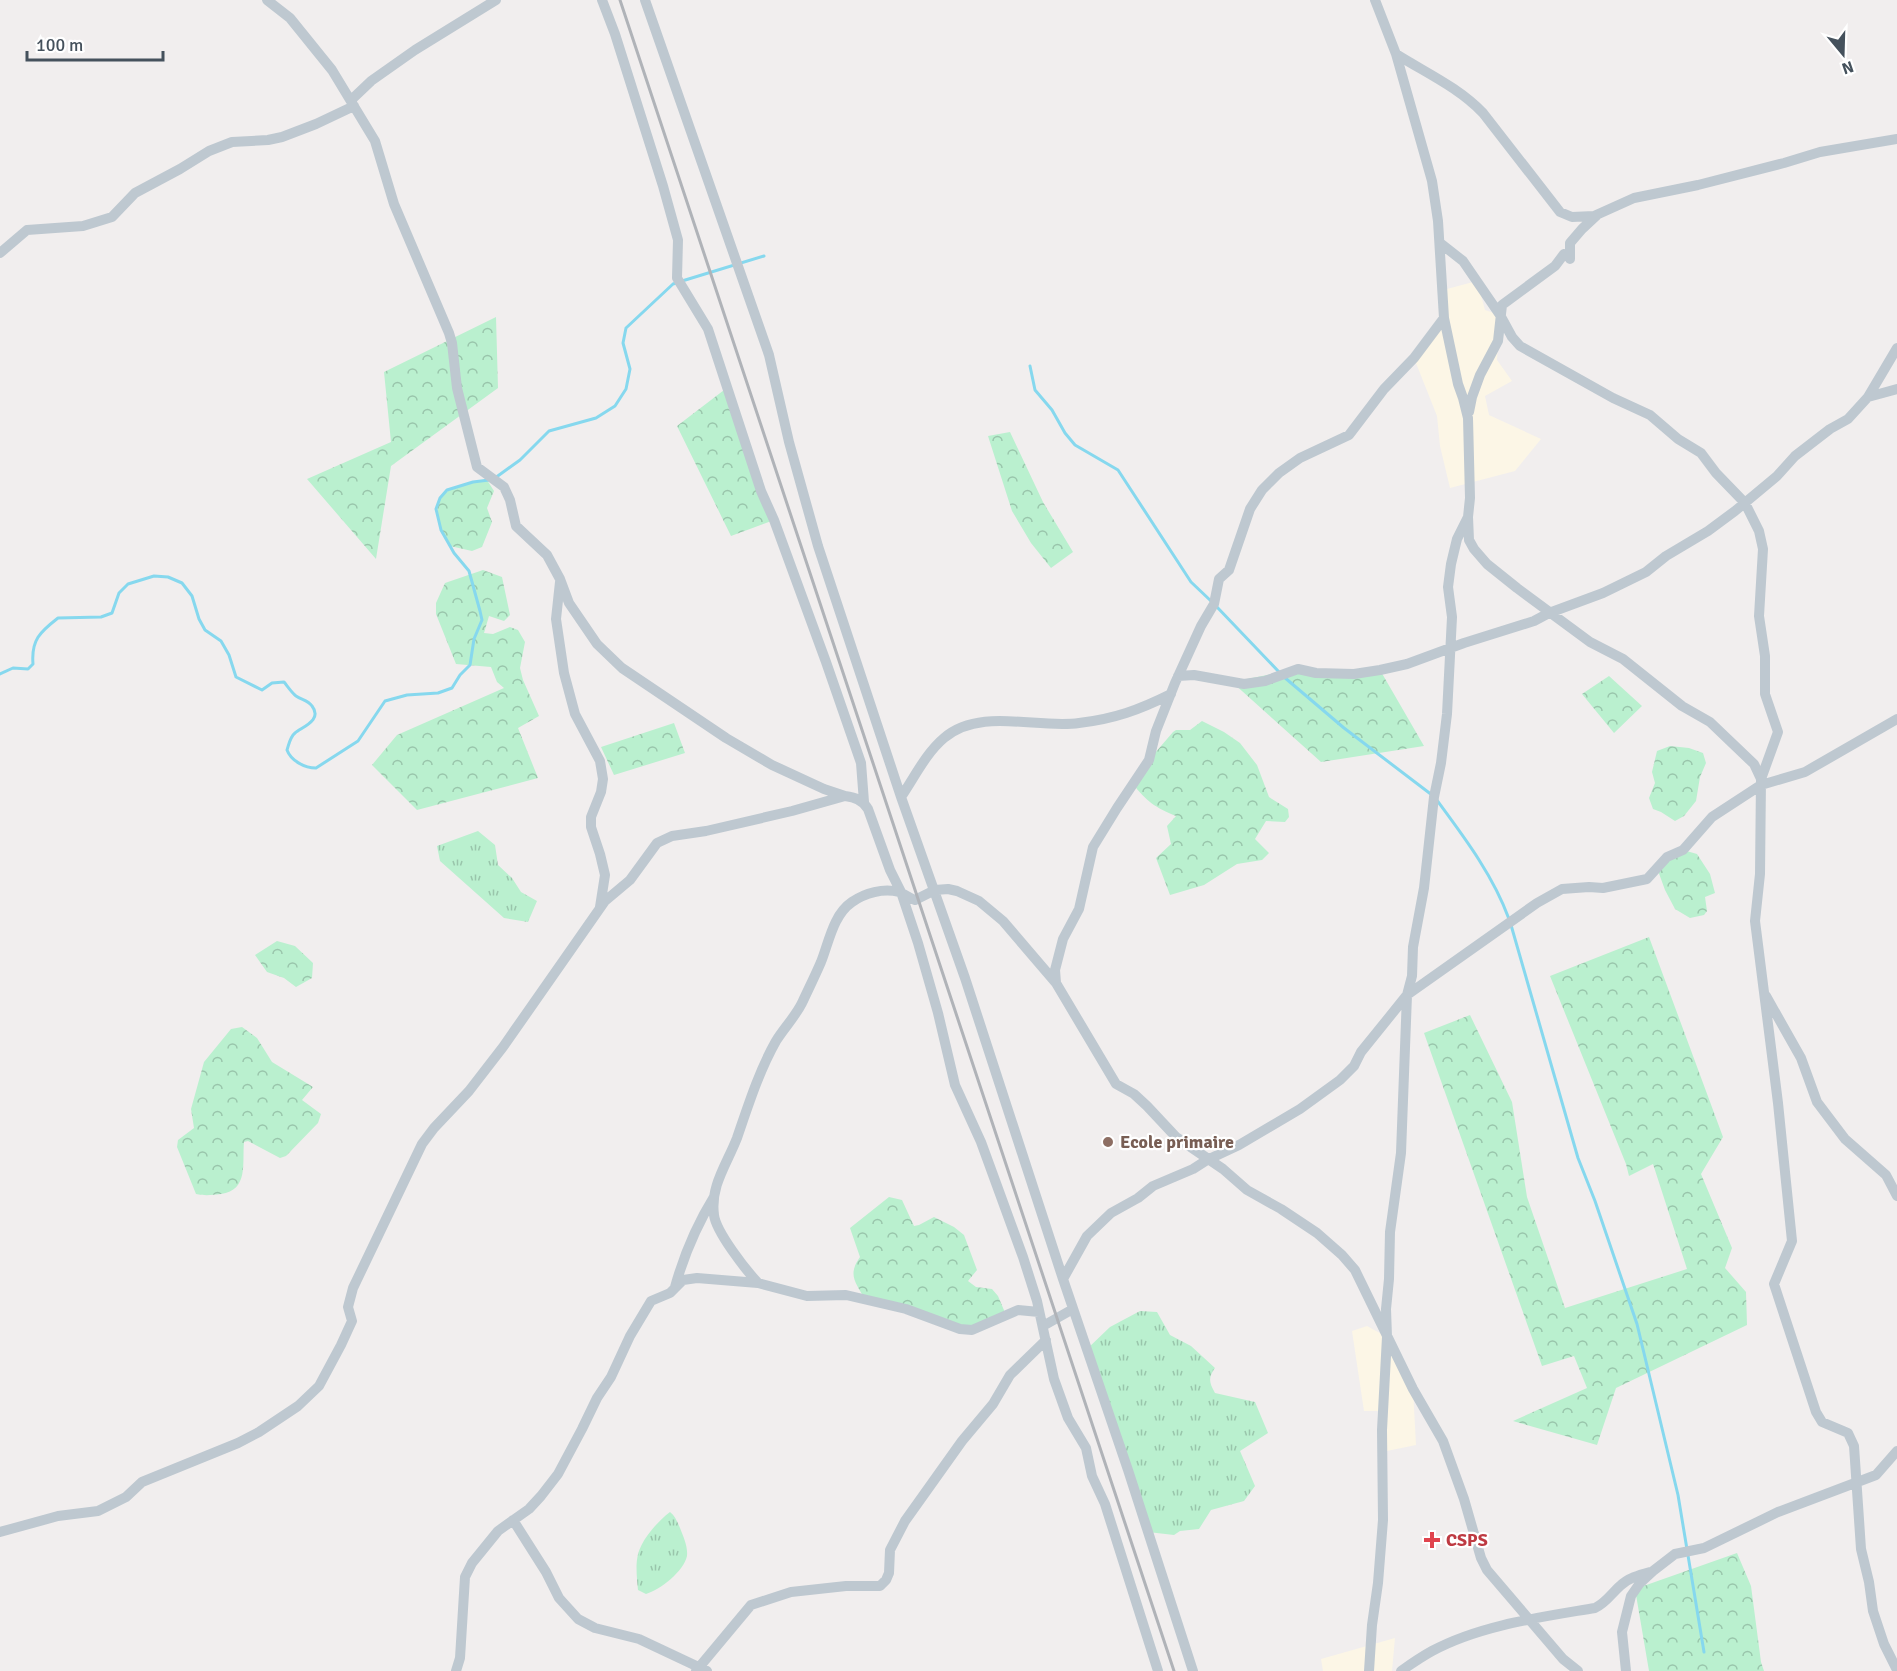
<svg xmlns="http://www.w3.org/2000/svg" width="1897" height="1671" viewBox="0 0 1897 1671" font-family="Signika,sans-serif">
<style>
.commercial{fill:#fcf6e6}
.grass{fill:url(#grass-tufts)}
.forest{fill:url(#forest-crowns)}
.lines{fill:none;stroke-linecap:round;stroke-linejoin:round}
.stream{stroke:#86d8ee;stroke-width:3}
.street{stroke:#bec8d0;stroke-width:10}
.rail{stroke:#b0b3b8;stroke-width:3}
.education-dot{fill:#8d6e63;stroke:#fff;stroke-width:2}
.health-dot{fill:#e0444e;stroke:#fff;stroke-width:2}
.labels{text-anchor:middle;dominant-baseline:central;stroke-width:4.5;stroke-linejoin:round;paint-order:stroke}
.education-label{font-size:18px;font-weight:bold;fill:#785e54;stroke:#fff;text-anchor:start}
.health-label{font-size:18px;font-weight:bold;fill:#be3a42;stroke:#fff;text-anchor:start}
</style>
<defs>
<pattern id="grass-tufts" width="24" height="20" patternUnits="userSpaceOnUse" patternTransform="scale(1.5)"><rect width="24" height="20" fill="#baf0cf"/><path d="M3 7l-1-3M5 7V3M7 7l1-3M15 17l-1-3M17 17v-4M19 17l1-3" fill="none" stroke="#99c5ab"/></pattern>
<pattern id="forest-crowns" width="20" height="18" patternUnits="userSpaceOnUse" patternTransform="scale(1.5)"><rect width="20" height="18" fill="#baf0cf"/><path d="M2 6a3 3 0 1 1 6 0M12 15a3 3 0 1 1 6 0" fill="none" stroke="#99c5ab"/></pattern>
</defs>
<rect width="100%" height="100%" fill="#f1eeee"/>
<path class="commercial" d="M1477 281 1485 310 1500 315 1497 360 1512 381 1485 396 1489 415 1541 439 1515 471 1450 488 1440 446 1437 416 1414 358 1444 318 1443 290Z
M1367 1326 1387 1337 1413 1389 1416 1445 1382 1452V1411H1364L1352 1331Z
M1395 1638 1392 1671H1323L1321 1659Z"/>
<path class="grass" d="M478 831 495 845 498 865 512 878 521 892 537 901 528 922 504 918 440 861 437 846Z
M1140 1311 1157 1312 1170 1335 1191 1346 1215 1368C1208 1378 1209 1382 1215 1393L1255 1402 1268 1433 1240 1451 1255 1486 1244 1501 1211 1510 1199 1529 1180 1531 1174 1535 1148 1532 1086 1350 1110 1327Z
M670 1512C675 1516 677 1521 680 1528 683 1536 688 1546 687 1556 684 1571 660 1590 646 1594L638 1590C635 1560 635 1549 655 1526 660 1521 664 1516 670 1512Z"/>
<path class="forest" d="M496 317 498 388 391 466 376 559 307 479 391 442 384 372Z
M728 387 774 520 731 536 677 426Z
M1010 432 1043 502 1073 552 1051 568 1031 543 1012 511 988 436Z
M487 480 494 491 487 508 492 522 482 547 472 551 450 546C424 501 439 486 487 480Z
M483 570 502 577 510 615 504 621 489 616 484 633 493 634 510 627 518 630 525 642 520 668 523 680 539 716 518 728 538 778 417 810 372 765 397 735 504 688 497 682 491 667 456 664 436 614V603L445 583Z
M1298 669 1380 670 1424 746 1321 762 1232 682Z
M1609 676 1642 706 1614 733 1582 694Z
M1202 721 1224 732 1240 743 1257 765 1269 797 1288 809 1289 817 1285 822 1266 821 1255 839 1269 853 1262 860 1237 864 1204 885 1170 895 1156 858 1171 844 1167 826 1176 816C1156 808 1146 801 1133 784L1149 760 1173 732 1176 730H1190Z
M674 723 685 753 614 775 601 747Z
M1670 746 1689 748 1703 753 1706 763 1700 777 1696 801 1684 816 1675 821 1661 812 1653 809 1649 798 1655 783 1652 772 1657 751Z
M1683 850 1697 854 1710 874 1715 893 1705 897 1707 911 1704 915 1690 918 1675 909 1665 890 1657 868Z
M1649 937 1723 1137 1701 1174 1732 1248 1725 1268 1746 1292 1747 1325 1616 1388 1597 1445 1513 1421 1587 1388 1574 1356 1542 1366 1424 1033 1470 1015 1512 1102 1527 1197 1565 1308 1687 1269 1653 1164 1629 1176 1626 1164 1550 976Z
M277 941 295 946 313 963 312 978 296 987 284 978 267 972 255 955Z
M242 1027 257 1038 272 1062 313 1087 302 1100 321 1114 318 1123 286 1156 280 1158 248 1141 244 1142C242 1163 249 1190 221 1194 212 1195 205 1196 196 1194L177 1147 178 1140 194 1128 191 1109 204 1062 231 1029Z
M889 1197 902 1200 914 1226 919 1225 934 1217 954 1227 964 1235 977 1270 968 1281 976 1287 992 1289 998 1296 1006 1315 972 1330 865 1299C856 1283 847 1275 860 1257L850 1228Z
M1737 1553 1751 1586 1761 1662 1764 1671H1649L1635 1589Z"/>
<g class="lines">
<path class="stream" d="M682 281 764 256
M1030 366 1035 390 1052 410 1065 433 1075 445 1118 470 1191 582 1211 601
M495 478 520 460 549 431 596 418 615 406 626 389 630 369 623 343 626 328 673 284 676 283
M1216 606 1280 673
M0 674 13 668 28 669 33 664C31 640 40 632 58 618L101 617 112 613 119 593 128 584 154 576 168 577 182 583 192 596 199 619 205 630 221 641 229 655 236 677 262 690 272 683 284 682C288 687 292 693 296 696 302 700 308 700 312 706 323 720 302 727 295 733 290 737 289 744 287 750 291 761 305 768 316 768L358 741 385 701 407 695 438 693 452 688 460 675 470 665 474 639 482 620 480 611 469 571 454 553 441 530 436 509 440 498 447 490 473 482 489 480
M1284 677 1344 728 1432 795
M1436 799C1464 837 1493 875 1509 919
M1511 925 1578 1158 1595 1201 1637 1324 1678 1495 1704 1652"/>
<path class="street" d="M267 0 290 18 332 70 375 141 394 204 449 333 452 343 457 388 477 467 504 487 510 500 516 526 547 555 560 579 569 603 597 644 622 668 726 738 772 765 824 789 845 796
M602 0 615 34 663 186 678 240 677 278 708 329 761 491 774 520 826 662 861 763 864 802
M645 0 769 355 789 442 818 546 901 797 965 978 1063 1279 1128 1470 1193 1671
M1396 54C1426 73 1458 87 1483 113L1560 212 1572 217 1594 216 1634 198 1698 185 1784 163 1820 152 1897 139
M351 100 371 81 415 50 496 0
M1440 243 1463 261 1500 315 1512 337 1520 346 1613 398 1650 415 1678 439 1701 453 1716 473 1745 503 1759 531 1763 549 1759 616 1765 656V694L1778 732 1761 779
M0 253 27 230 83 226 112 217 135 193 180 169 209 151 232 142 268 140 282 137 316 124 354 106
M1570 259V243L1582 229 1597 215
M1868 397 1897 389
M1469 412 1472 397 1480 375 1498 341 1502 305 1555 266 1564 254
M1468 517 1469 540 1474 549 1487 564 1517 588 1590 642 1623 659 1682 706 1710 722 1754 764 1761 779 1760 874 1755 921 1778 1103 1792 1241 1774 1284 1816 1412 1822 1422 1848 1433 1854 1446 1861 1549 1869 1582 1873 1611 1884 1644 1897 1670
M560 582 556 619 564 673 575 714 600 761 603 779 601 792 591 817V827L600 854 605 875 600 907
M1178 676 1194 675 1244 684 1265 681 1298 669 1316 673 1354 674 1380 670 1407 664 1464 643 1534 621 1549 613 1603 593 1646 572 1666 556 1708 531 1735 511 1777 476 1795 456 1830 429 1848 419 1868 397 1897 348
M901 797C914 778 926 753 944 738 980 707 1037 729 1079 723 1114 719 1139 710 1171 694
M1056 983 1055 970 1063 939 1079 909 1093 847 1117 808 1149 760 1156 731 1175 683 1201 626 1214 604 1219 579 1229 570 1250 509 1262 490 1279 473 1300 458 1349 435 1384 389 1414 358 1444 318
M1766 996 1801 1058 1817 1102 1845 1139 1886 1175 1897 1196
M1063 1279 1087 1236 1111 1213 1138 1198 1153 1186 1193 1169 1207 1160 1239 1145 1300 1109 1340 1080 1354 1066 1361 1052 1407 995 1537 903 1562 889 1589 887 1603 888 1647 879 1667 857 1683 850 1712 817 1761 785 1805 772 1897 719
M758 1283C746 1270 716 1232 714 1215 710 1186 727 1164 737 1138 748 1106 759 1071 776 1041 784 1028 795 1017 802 1003 808 990 815 976 821 962 829 942 833 915 852 902 865 893 883 888 899 892 905 894 909 898 915 900L935 890 948 889 957 891 979 901 1003 921 1056 983 1116 1084 1134 1094 1147 1106 1176 1137 1223 1169 1247 1190 1281 1209 1317 1233 1342 1255 1355 1270 1413 1389 1443 1441 1464 1499 1481 1558 1487 1570 1563 1659 1578 1671
M675 1287C684 1255 696 1226 714 1197
M1043 1326 1073 1309
M513 1520 546 1572 559 1598 578 1619 595 1628 639 1639 707 1671
M0 1532 58 1516 98 1511 126 1497 142 1482 238 1443 259 1432 298 1406 319 1386 341 1345 352 1321 348 1307 353 1288 422 1144 434 1128 469 1091 503 1047 605 901 630 880 657 843 672 836 706 831 792 811 845 796C855 797 863 800 868 809L890 870 901 892 918 943 938 1013 955 1085 981 1142 1023 1257 1037 1301 1054 1379 1068 1418 1086 1448 1092 1476 1105 1504 1158 1671
M456 1671 460 1658 465 1577 472 1563 498 1531 529 1509 541 1496 558 1474 582 1429 597 1398 611 1377 630 1336 651 1301 670 1293 683 1280 697 1278 758 1283 807 1296 846 1295 906 1309 960 1329 972 1330 1018 1310 1039 1312
M696 1671 751 1605 791 1592 846 1586H880L886 1580 889 1573 890 1550 905 1521 962 1441 993 1404 1010 1375 1046 1340
M1369 1671 1372 1625 1378 1583 1383 1520 1382 1430 1387 1337 1386 1309 1389 1279 1390 1232 1401 1153 1407 995 1412 976 1413 947 1424 888 1434 797 1441 763 1447 714 1452 617 1448 587 1451 564 1457 539 1468 517 1470 498 1468 418 1463 398 1458 384 1444 318 1438 221 1432 181 1396 54 1375 0
M1401 1671C1411 1664 1421 1657 1432 1651 1480 1625 1542 1617 1595 1608 1606 1603 1611 1594 1620 1586 1628 1578 1639 1575 1650 1572
M1626 1671 1622 1632 1631 1596 1640 1583 1653 1571 1675 1554 1704 1548 1778 1512 1876 1475 1897 1451"/>
<path class="rail" d="M620 0 1174 1671"/>
</g>
<circle class="education-dot" cx="1108" cy="1142" r="6"/>
<path class="health-dot" d="M1429 1531h6v6h6v6h-6v6h-6v-6h-6v-6h6z"/>
<g class="labels">
<g class="education-label">
<text x="1120" y="1142">Ecole primaire</text>
</g>
<g class="health-label">
<text x="1446" y="1540">CSPS</text>
</g>
</g>
<g transform="translate(1843 54) rotate(161)" stroke="#ffffff" stroke-width="4.5" paint-order="stroke">
<path d="M0-4.5L10 22L0 15L-10 22Z" fill="#45515c"/>
<text y="-9" font-size="16" font-weight="bold" text-anchor="middle" fill="#45515c">N</text>
</g>
<path d="M27 51v9h136v-9" fill="none" stroke="#45515c" stroke-width="3"/>
<text x="36" y="51" font-size="18" fill="#45515c" stroke="#ffffff" stroke-width="4.5" paint-order="stroke">100 m</text>
</svg>
